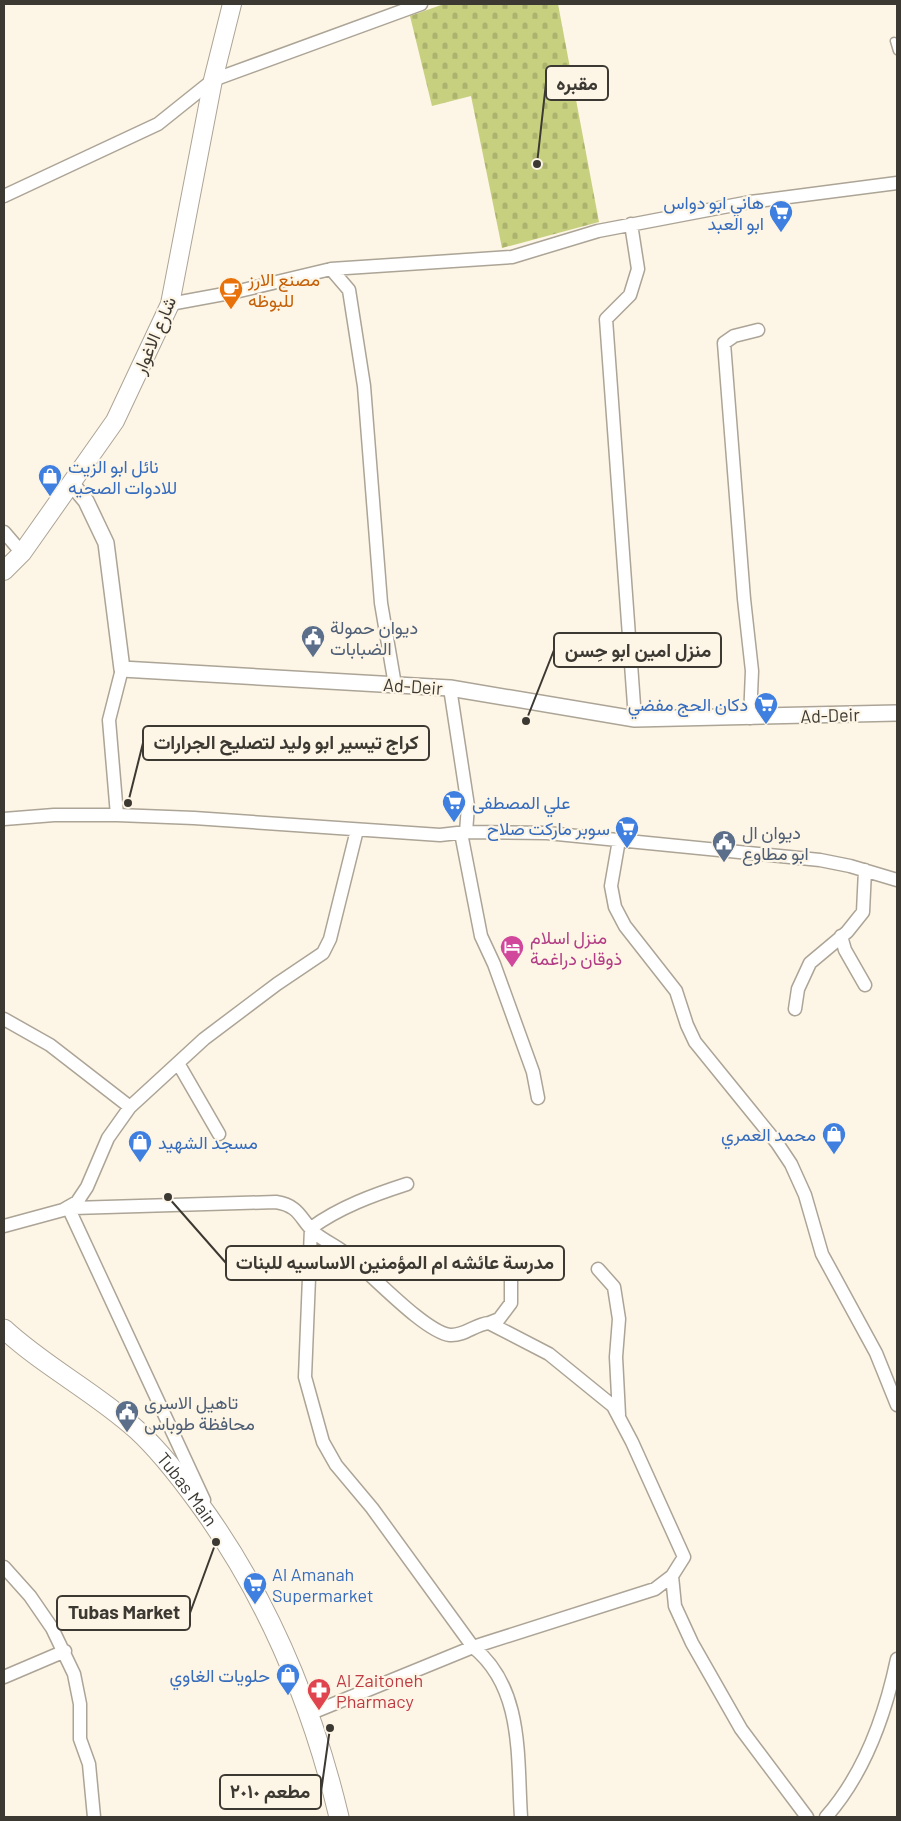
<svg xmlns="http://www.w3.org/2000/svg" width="901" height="1821" font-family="Barlow,Vazirmatn,sans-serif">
	<defs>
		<pattern id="cemetery-stones" width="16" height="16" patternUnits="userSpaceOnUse" patternTransform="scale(1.25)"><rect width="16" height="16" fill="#c7d07f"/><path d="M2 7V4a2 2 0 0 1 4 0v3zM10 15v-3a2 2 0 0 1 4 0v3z" fill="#acb36e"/></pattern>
	</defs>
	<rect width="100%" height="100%" fill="#fdf5e5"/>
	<path fill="url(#cemetery-stones)" d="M444 4H558L599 222 502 248 471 96 432 106 410 16Z"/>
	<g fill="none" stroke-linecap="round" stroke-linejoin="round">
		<g stroke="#aca496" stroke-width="9">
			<path id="service" d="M894 41 897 51"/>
		</g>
		<g stroke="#aca496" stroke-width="15">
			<path id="minor" d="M4 196 158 124 213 80 421 4
				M631 224 638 269 630 295 606 319 635 719
				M331 269 512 257 598 231 750 202 897 183
				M170 304 235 292 331 269 349 290 364 386 381 603 395 685
				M4 532 22 553
				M450 688 468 806 466 832
				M750 718 752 671 744 599 724 343 734 336 758 330
				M117 815 109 720 122 669
				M4 819 54 815H117L194 818 440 835 466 832 547 833 820 860 850 866 897 880
				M461 833 481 936 494 964 533 1072 538 1098
				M619 840 611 886 615 907 625 926 676 991 687 1025 695 1042 777 1143 791 1164 805 1195 822 1254 876 1353 897 1405
				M841 936 845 950 865 985
				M795 1009 798 989 810 963 847 932 863 912 865 870
				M4 1019 50 1045 130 1107
				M178 1063 219 1134
				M407 1184C373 1195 340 1207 311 1228L305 1377 323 1442 336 1465 372 1508 473 1647C524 1688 517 1758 521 1817
				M70 1206 73 1208 276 1202C301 1206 300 1220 316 1234 325 1241 336 1246 345 1253 369 1271 424 1332 450 1335 465 1336 475 1324 489 1323L549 1354 613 1406 632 1442 684 1557 672 1576 655 1589 473 1647 309 1714
				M68 1207 204 1500
				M4 1226 63 1210 77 1202 87 1187 108 1138 130 1107 204 1039 277 984 323 953 330 939 357 830
				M598 1269 614 1287 619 1319 616 1357 619 1415
				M489 1323 499 1319 511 1303V1281
				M4 1567 30 1596 52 1628 74 1674 80 1704V1739L89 1764 94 1817
				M672 1576 675 1606 692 1643 741 1729 807 1817
				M4 1677 65 1651
				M826 1817C865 1773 885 1716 897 1659"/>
		</g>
		<g stroke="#aca496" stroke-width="18">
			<path id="tertiary" d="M71 483 86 501 106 543 122 669 450 688 635 719 897 713"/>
		</g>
		<g stroke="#aca496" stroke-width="20">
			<path id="secondary" d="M4 571 22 553 115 421 170 304 213 80 232 4"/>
		</g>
		<g stroke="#aca496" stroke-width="21">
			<g id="primary">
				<path id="s1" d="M4 1329C45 1367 95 1392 137 1430 160 1451 179 1476 198 1502 267 1596 312 1704 339 1817"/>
			</g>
		</g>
		<use href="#service" stroke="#fff" stroke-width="6"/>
		<use href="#minor" stroke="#fff" stroke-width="12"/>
		<use href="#tertiary" stroke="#fff" stroke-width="15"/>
		<use href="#secondary" stroke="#fff" stroke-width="18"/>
		<use href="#primary" stroke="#fff" stroke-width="19"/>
	</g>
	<defs>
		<g id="supermarket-pin" transform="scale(1.25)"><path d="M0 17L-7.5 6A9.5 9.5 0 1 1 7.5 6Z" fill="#3f7fe0" stroke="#fdf5e5"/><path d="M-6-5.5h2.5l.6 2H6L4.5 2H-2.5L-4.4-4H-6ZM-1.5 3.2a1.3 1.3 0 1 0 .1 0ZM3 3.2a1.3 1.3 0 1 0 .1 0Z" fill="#fff"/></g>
		<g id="cafe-pin" transform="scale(1.25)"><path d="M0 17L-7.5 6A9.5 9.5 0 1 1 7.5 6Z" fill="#e8710a" stroke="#fdf5e5"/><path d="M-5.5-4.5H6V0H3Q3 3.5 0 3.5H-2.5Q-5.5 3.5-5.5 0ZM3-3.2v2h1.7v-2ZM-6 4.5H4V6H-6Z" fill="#fff"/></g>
		<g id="shop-pin" transform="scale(1.25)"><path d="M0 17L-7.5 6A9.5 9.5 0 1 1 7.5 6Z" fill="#3f7fe0" stroke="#fdf5e5"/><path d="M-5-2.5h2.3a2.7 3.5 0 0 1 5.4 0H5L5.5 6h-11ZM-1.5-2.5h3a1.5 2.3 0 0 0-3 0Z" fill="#fff"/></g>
		<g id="civic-pin" transform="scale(1.25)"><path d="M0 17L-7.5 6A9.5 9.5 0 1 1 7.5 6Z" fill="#5c6f8a" stroke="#fdf5e5"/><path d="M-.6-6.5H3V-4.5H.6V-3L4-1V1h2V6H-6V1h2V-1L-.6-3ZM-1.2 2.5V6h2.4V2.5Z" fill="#fff"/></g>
		<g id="hotel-pin" transform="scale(1.25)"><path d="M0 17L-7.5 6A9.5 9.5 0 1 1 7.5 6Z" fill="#d1479c" stroke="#fdf5e5"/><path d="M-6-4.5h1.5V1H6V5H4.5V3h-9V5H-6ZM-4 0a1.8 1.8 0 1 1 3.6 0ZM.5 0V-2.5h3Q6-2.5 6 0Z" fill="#fff"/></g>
		<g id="pharmacy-pin" transform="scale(1.25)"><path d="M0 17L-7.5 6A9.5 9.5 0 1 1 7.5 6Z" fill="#e0444e" stroke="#fdf5e5"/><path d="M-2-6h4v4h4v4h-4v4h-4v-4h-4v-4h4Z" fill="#fff"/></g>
	</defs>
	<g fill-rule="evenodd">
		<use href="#supermarket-pin" x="781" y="212"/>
		<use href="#cafe-pin" x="231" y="289"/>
		<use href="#shop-pin" x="50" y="476"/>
		<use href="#civic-pin" x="313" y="637"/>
		<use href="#supermarket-pin" x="766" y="704"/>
		<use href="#supermarket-pin" x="454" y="802"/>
		<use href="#supermarket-pin" x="627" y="828"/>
		<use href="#civic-pin" x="724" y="842"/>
		<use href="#hotel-pin" x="512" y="947"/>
		<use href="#shop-pin" x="834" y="1134"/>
		<use href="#shop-pin" x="140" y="1142"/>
		<use href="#civic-pin" x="127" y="1412"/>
		<use href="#supermarket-pin" x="255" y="1584"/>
		<use href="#shop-pin" x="288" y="1675"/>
		<use href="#pharmacy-pin" x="319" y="1690"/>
	</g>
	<g text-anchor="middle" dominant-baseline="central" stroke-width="4.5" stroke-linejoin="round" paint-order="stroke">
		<g font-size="18" fill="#366cbe" stroke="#fdf5e5" text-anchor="end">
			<text x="764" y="202">هاني ابو دواس<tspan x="764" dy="21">ابو العبد</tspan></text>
			<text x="68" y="466" text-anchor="start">نائل ابو الزيت<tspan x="68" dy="21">للادوات الصحيه</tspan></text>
			<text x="748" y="704">دكان الحج مفضي</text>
			<text x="472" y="802" text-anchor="start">علي المصطفى</text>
			<text x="610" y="828">سوبر ماركت صلاح</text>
			<text x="816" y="1134">محمد العمري</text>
			<text x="158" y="1142" text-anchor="start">مسجد الشهيد</text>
			<text x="272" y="1574" text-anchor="start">Al Amanah<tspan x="272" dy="21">Supermarket</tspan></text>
			<text x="270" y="1675">حلويات الغاوي</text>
		</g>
		<g font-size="18" fill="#c56008" stroke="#fdf5e5" text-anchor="start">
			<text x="248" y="279">مصنع الارز<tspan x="248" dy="21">للبوظه</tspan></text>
		</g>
		<g font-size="18" fill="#3c3933" stroke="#fdf5e5">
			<text transform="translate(154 335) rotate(-67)">شارع الاغوار</text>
			<text transform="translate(413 686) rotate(4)">Ad-Deir</text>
			<text transform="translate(830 715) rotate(-2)">Ad-Deir</text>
			<text stroke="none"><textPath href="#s1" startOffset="245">Tubas Main</textPath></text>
		</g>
		<g font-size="18" fill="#4e5e75" stroke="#fdf5e5" text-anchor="start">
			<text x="330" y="627">ديوان حمولة<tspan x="330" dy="21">الضبابات</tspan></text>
			<text x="742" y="832">ديوان ال<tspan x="742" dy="21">ابو مطاوع</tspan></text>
			<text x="144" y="1402">تاهيل الاسرى<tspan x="144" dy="21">محافظة طوباس</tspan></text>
		</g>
		<g font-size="18" fill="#b23c85" stroke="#fdf5e5" text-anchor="start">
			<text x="530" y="937">منزل اسلام<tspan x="530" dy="21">ذوقان دراغمة</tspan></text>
		</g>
		<g font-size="18" fill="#be3a42" stroke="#fdf5e5" text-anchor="start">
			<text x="336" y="1680">Al Zaitoneh<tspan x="336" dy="21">Pharmacy</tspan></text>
		</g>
	</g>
	<path fill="none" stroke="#3c3933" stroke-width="2" d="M537 164L546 83M526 721L554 650M128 803L143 743M168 1197L226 1263M216 1542L190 1613M330 1728L321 1792"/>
	<g fill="#3c3933" stroke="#fdf5e5" stroke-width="2">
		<circle cx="537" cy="164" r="5"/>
		<circle cx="526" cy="721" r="5"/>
		<circle cx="128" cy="803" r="5"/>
		<circle cx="168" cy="1197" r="5"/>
		<circle cx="216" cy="1542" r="5"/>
		<circle cx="330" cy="1728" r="5"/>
	</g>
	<g fill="#fdf5e5" stroke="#3c3933" stroke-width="2">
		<rect x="546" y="66" width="62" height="34" rx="5"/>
		<rect x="554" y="633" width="167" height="34" rx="5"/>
		<rect x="143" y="726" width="286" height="34" rx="5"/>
		<rect x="226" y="1246" width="338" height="34" rx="5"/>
		<rect x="57" y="1596" width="133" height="34" rx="5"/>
		<rect x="220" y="1775" width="101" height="34" rx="5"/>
	</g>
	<g font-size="19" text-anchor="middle" font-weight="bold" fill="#3c3933">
		<text x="577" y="90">مقبره</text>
		<text x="638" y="657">منزل امين ابو حِسن</text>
		<text x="286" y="749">كراج تيسير ابو وليد لتصليح الجرارات</text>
		<text x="395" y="1269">مدرسة عائشه ام المؤمنين الاساسيه للبنات</text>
		<text x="124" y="1619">Tubas Market</text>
		<text x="270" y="1798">مطعم ٢٠١٠</text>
	</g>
	<rect width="901" height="1821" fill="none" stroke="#3c3933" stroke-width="10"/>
</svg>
